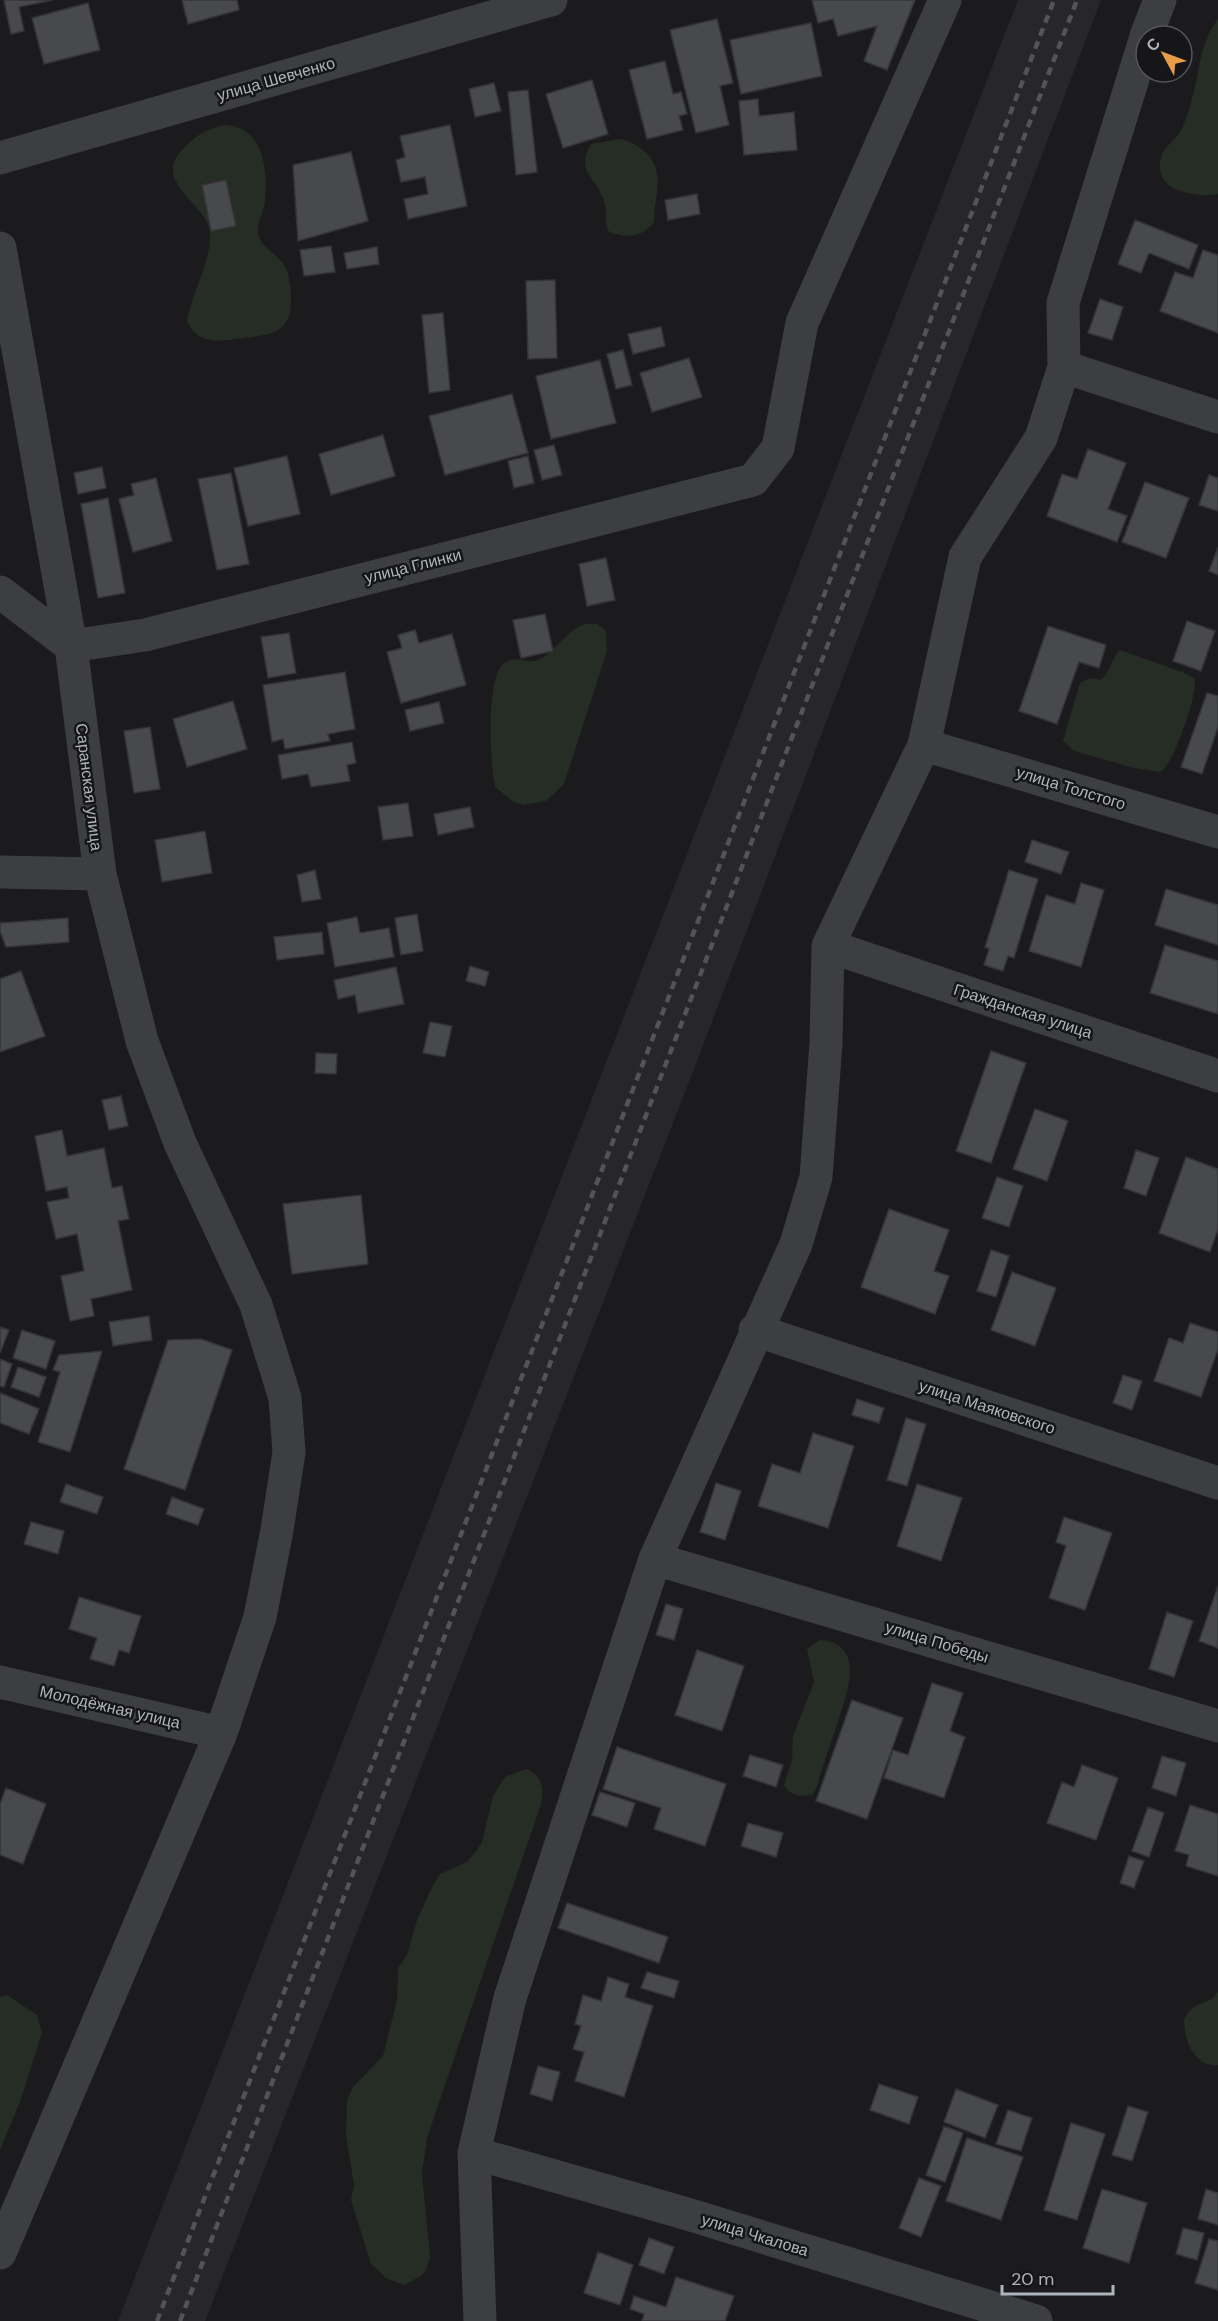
<svg xmlns="http://www.w3.org/2000/svg" width="1218" height="2321" font-family="'DM Sans',sans-serif">
	<rect width="100%" height="100%" fill="#1b1b1d"/>
	<path fill="#27272a" d="M1018 0H1101L691 1077 205 2321H118Z"/>
	<path fill="#252d25" d="M1218 19V194C1204 197 1191 194 1178 190 1160 185 1155 164 1165 149 1170 143 1177 138 1180 132 1184 124 1188 114 1190 106 1200 76 1198 45 1218 19Z
		M224 125C264 126 268 169 265 202 264 212 257 222 258 233 259 245 273 252 281 261 289 270 290 283 291 295 293 340 264 334 229 340 210 342 196 340 187 322 191 293 211 264 210 233 209 205 151 183 182 150 196 135 205 130 224 125Z
		M619 139C629 141 636 144 644 151 667 171 654 196 654 222 643 238 625 238 609 232 604 223 607 213 605 204 598 177 574 173 591 144Z
		M585 624H597L606 630 607 651 564 784 546 801 524 805 514 802 495 787C490 764 486 680 503 664 515 653 530 667 542 658 559 647 566 631 585 624Z
		M1120 650 1182 672 1195 679C1197 697 1174 762 1161 772L1134 768 1074 751 1063 741 1080 683 1090 678 1101 680C1111 671 1110 660 1120 650Z
		M820 1640C870 1644 844 1701 836 1727 829 1748 822 1769 816 1789L812 1795C800 1797 790 1796 784 1785L792 1760 793 1736 814 1682 807 1649Z
		M526 1769C542 1775 544 1788 541 1804L427 2138 422 2173 430 2257 426 2270 421 2276 404 2285 386 2278 371 2264 351 2200 354 2185 346 2135 347 2100 353 2087 383 2056 397 2000 398 1968 407 1955 417 1920 432 1887 440 1874 467 1862 477 1850 482 1842 493 1796 505 1777Z
		M1218 1992V2065C1193 2067 1184 2039 1184 2019 1196 1998 1206 2008 1218 1992Z
		M7 1995 37 2015 42 2033 20 2102 0 2150V1997Z"/>
	<path fill="#48494d" stroke="#353539" stroke-width="1.5" d="M4 0H53L19 7 24 31 11 34Z
		M182 0H237L239 10 188 24Z
		M812 0H915L887 70 864 61 877 26 838 36 833 19 818 23Z
		M88 3 100 50 44 64 32 18Z
		M717 19 733 83 720 86 729 125 696 133 670 30Z
		M811 23 822 76 741 94 730 40Z
		M665 61 673 94 681 92 687 114 679 116 683 130 647 139 629 70Z
		M592 80 608 134 563 148 546 94Z
		M494 83 501 111 475 117 469 89Z
		M528 90 537 172 516 175 508 92Z
		M758 99 759 116 794 112 797 150 744 155 739 101Z
		M450 125 467 206 408 219 404 199 428 194 425 177 401 182 396 160 405 157 400 136Z
		M351 152 368 221 298 241 293 165Z
		M226 180 236 226 211 231 202 185Z
		M697 194 700 214 668 220 665 200Z
		M1135 220 1198 245 1189 269 1149 253 1141 273 1118 264Z
		M331 246 335 272 304 276 300 250Z
		M377 247 379 264 347 269 344 253Z
		M1203 250 1218 255V333L1160 311 1175 272 1193 278Z
		M555 280 557 358 528 359 526 281Z
		M1100 299 1123 307 1112 340 1088 333Z
		M443 313 450 390 429 393 422 315Z
		M661 327 665 346 633 354 628 334Z
		M623 350 632 385 616 389 607 354Z
		M689 358 702 397 652 412 640 373Z
		M600 360 616 423 551 439 536 376Z
		M512 394 528 453 445 475 429 416Z
		M383 435 395 476 331 495 319 454Z
		M554 445 562 475 542 480 534 450Z
		M1088 449 1126 463 1108 509 1127 516 1117 542 1047 516 1062 474 1077 479Z
		M287 456 300 514 248 526 234 468Z
		M528 456 534 483 514 488 508 461Z
		M102 467 106 488 78 494 74 473Z
		M231 473 249 564 217 570 198 479Z
		M1209 475 1218 478V511L1199 505Z
		M156 478 172 541 133 552 119 499 134 495 131 484Z
		M1145 482 1189 498 1166 558 1122 542Z
		M108 498 125 593 98 598 81 504Z
		M1218 547V575L1209 571Z
		M606 558 615 600 587 606 579 564Z
		M545 614 553 651 521 658 513 620Z
		M1187 621 1215 631 1201 671 1173 661Z
		M1048 626 1106 645 1099 668 1079 662 1057 724 1019 711Z
		M415 630 419 643 452 634 466 685 401 703 387 652 402 648 398 635Z
		M289 633 296 673 268 678 261 637Z
		M345 672 355 729 328 734 330 741 285 749 283 739 272 742 263 685Z
		M1207 693 1218 696V727L1202 774 1181 767Z
		M233 701 247 749 187 767 173 719Z
		M439 702 444 723 410 731 405 710Z
		M150 727 160 789 134 793 124 731Z
		M352 742 356 763 347 765 350 781 311 787 308 774 282 779 278 755Z
		M408 803 413 836 383 840 378 807Z
		M470 807 474 827 438 835 434 814Z
		M205 831 212 873 162 882 155 840Z
		M1032 840 1069 852 1061 874 1025 862Z
		M315 870 321 899 302 902 297 875Z
		M1009 870 1038 879 1014 958 1008 956 1003 971 984 965 989 949 985 947Z
		M1081 883 1104 890 1081 967 1029 951 1046 895 1075 904Z
		M1166 889 1218 905V945L1155 925Z
		M417 914 423 951 401 955 395 918Z
		M357 917 360 933 389 928 394 957 335 967 327 923Z
		M68 918 69 942 6 947 0 931V923Z
		M322 932 324 954 277 960 274 937Z
		M1165 945 1218 961V1014L1150 993Z
		M470 966 489 972 485 986 466 981Z
		M396 967 404 1004 358 1013 355 995 338 999 334 980Z
		M21 971 45 1036 0 1052V979Z
		M430 1022 452 1026 445 1057 423 1053Z
		M991 1051 1026 1063 991 1163 956 1151Z
		M316 1053 337 1054 336 1074 315 1073Z
		M121 1096 128 1126 109 1130 102 1100Z
		M1035 1109 1068 1121 1047 1181 1013 1169Z
		M62 1130 67 1156 104 1148 112 1188 122 1186 129 1219 118 1221 132 1290 91 1299 94 1316 70 1321 61 1276 84 1271 77 1234 56 1239 47 1202 69 1198 67 1187 46 1191 35 1136Z
		M1136 1150 1159 1158 1146 1196 1124 1188Z
		M1186 1157 1218 1169V1229L1210 1252 1159 1233Z
		M997 1177 1023 1186 1009 1227 982 1218Z
		M361 1195 368 1264 292 1274 283 1204Z
		M889 1209 949 1230 934 1271 949 1276 935 1314 861 1287Z
		M991 1250 1009 1256 996 1297 977 1291Z
		M1012 1272 1056 1288 1035 1346 991 1330Z
		M149 1316 152 1340 113 1346 109 1322Z
		M1190 1323 1218 1332V1349L1201 1397 1154 1381 1169 1338 1183 1343Z
		M0 1327 9 1330 0 1353Z
		M22 1330 55 1341 46 1369 13 1358Z
		M201 1339 232 1350 185 1490 124 1469 168 1340Z
		M102 1351 70 1452 38 1442 60 1372 53 1370 59 1355Z
		M0 1359 12 1364 4 1387 0 1386Z
		M18 1367 46 1377 39 1397 11 1387Z
		M1123 1375 1142 1381 1132 1410 1113 1403Z
		M0 1393 39 1409 29 1434 0 1423Z
		M857 1399 884 1408 879 1423 852 1415Z
		M906 1418 926 1424 907 1486 887 1480Z
		M813 1433 854 1446 828 1528 758 1506 772 1464 800 1473Z
		M716 1483 741 1491 725 1540 700 1532Z
		M66 1484 103 1497 97 1514 60 1502Z
		M917 1484 962 1498 941 1561 897 1546Z
		M172 1497 204 1509 198 1525 166 1514Z
		M1064 1517 1112 1533 1085 1610 1049 1598 1066 1546 1056 1542Z
		M31 1522 64 1531 58 1554 24 1544Z
		M1218 1586V1648L1199 1641Z
		M79 1597 141 1616 129 1653 119 1650 114 1666 90 1659 97 1638 69 1629Z
		M666 1604 683 1609 674 1640 656 1635Z
		M1167 1612 1193 1621 1174 1677 1149 1669Z
		M697 1650 744 1666 722 1731 675 1715Z
		M932 1683 963 1693 950 1731 965 1737 944 1798 884 1778 893 1750 908 1755Z
		M852 1700 903 1718 867 1819 816 1801Z
		M617 1747 726 1784 705 1846 654 1829 661 1808 603 1789Z
		M750 1755 783 1765 776 1787 743 1776Z
		M1162 1756 1186 1763 1176 1796 1152 1788Z
		M1082 1765 1118 1778 1096 1840 1047 1823 1062 1782 1074 1787Z
		M6 1788 46 1804 23 1864 0 1855V1804Z
		M600 1792 635 1803 627 1827 592 1815Z
		M1190 1805 1218 1814V1876L1186 1866 1189 1855 1175 1851Z
		M1148 1807 1164 1813 1149 1857 1132 1851Z
		M748 1823 783 1833 776 1857 741 1846Z
		M1129 1856 1144 1861 1134 1888 1120 1883Z
		M567 1903 668 1937 659 1963 558 1928Z
		M647 1972 679 1981 674 1998 641 1988Z
		M608 1977 629 1984 625 1997 653 2006 624 2097 575 2081 584 2052 573 2049 581 2026 575 2024 583 1995 601 2001Z
		M538 2066 560 2072 552 2101 530 2094Z
		M879 2084 918 2097 909 2124 870 2110Z
		M956 2089 998 2105 985 2138 944 2122Z
		M1128 2106 1148 2112 1132 2161 1112 2155Z
		M1008 2110 1032 2118 1021 2151 996 2144Z
		M1071 2123 1105 2134 1077 2220 1044 2210Z
		M944 2126 963 2133 945 2182 926 2175Z
		M967 2138 1023 2157 1001 2220 946 2201Z
		M919 2178 941 2186 921 2237 899 2228Z
		M1102 2189 1147 2203 1129 2263 1083 2248Z
		M1206 2189 1218 2193V2225L1198 2219Z
		M1183 2228 1204 2233 1197 2260 1176 2254Z
		M649 2238 674 2247 664 2274 639 2265Z
		M1209 2239 1218 2241V2290L1195 2283Z
		M598 2252 633 2265 620 2305 584 2293Z
		M676 2277 734 2296 725 2321H642L644 2314 630 2309 634 2296 666 2307Z"/>
	<g fill="none" stroke-linecap="round" stroke-linejoin="round">
		<path stroke="#3c3e42" stroke-width="33" d="M1146 36 1160 0
			M0 158 551 0
			M0 248 71 646 100 874 142 1041 180 1143 256 1305 285 1398 289 1452 277 1530 260 1617 221 1733 0 2253
			M1064 367 1218 417
			M0 592 71 646 145 635 753 480 778 448 802 323 945 0
			M924 745 1218 832
			M0 872 100 874
			M828 946 1218 1076
			M755 1330 1218 1483
			M655 1559 1218 1726
			M0 1682 221 1733
			M474 2153 684 2213 1036 2321
			M480 2321 474 2153 510 1998 655 1559 796 1244 816 1177 826 1043 828 946 924 745 965 557 1041 438 1064 367 1063 303 1146 37"/>
		<path stroke="#515459" stroke-width="4.5" stroke-dasharray="8 6" stroke-linecap="butt" d="M157 2321 1054 0
			M180 2321 1077 0"/>
	</g>
	<g text-anchor="middle" dominant-baseline="central" stroke-width="5" stroke-linejoin="round" paint-order="stroke">
		<g font-size="16" fill="#aeb4bb" stroke="#161618">
			<text transform="translate(276 79) rotate(-16)">улица Шевченко</text>
			<text transform="translate(413 566) rotate(-14)">улица Глинки</text>
			<text transform="translate(89 787) rotate(83)">Саранская улица</text>
			<text transform="translate(1071 788) rotate(17)">улица Толстого</text>
			<text transform="translate(1023 1011) rotate(18)">Гражданская улица</text>
			<text transform="translate(987 1407) rotate(18)">улица Маяковского</text>
			<text transform="translate(937 1642) rotate(17)">улица Победы</text>
			<text transform="translate(110 1707) rotate(13)">Молодёжная улица</text>
			<text transform="translate(755 2235) rotate(17)">улица Чкалова</text>
		</g>
	</g>
	<g transform="translate(1164 54) rotate(311)"><circle r="28" fill="#161618" stroke="#535559" stroke-width="1.5"/>
	<path d="M0-4.5L10 22L0 15L-10 22Z" fill="#e99c47"/>
	<text y="-9" font-size="16" font-weight="bold" text-anchor="middle" fill="#aeb4bb">С</text>
	</g>
	<path d="M1002 2285v9h111v-9" fill="none" stroke="#aeb4bb" stroke-width="3"/>
	<text x="1011" y="2285" font-size="18" fill="#aeb4bb" stroke="#161618" stroke-width="4.5" paint-order="stroke">20 m</text>
</svg>
